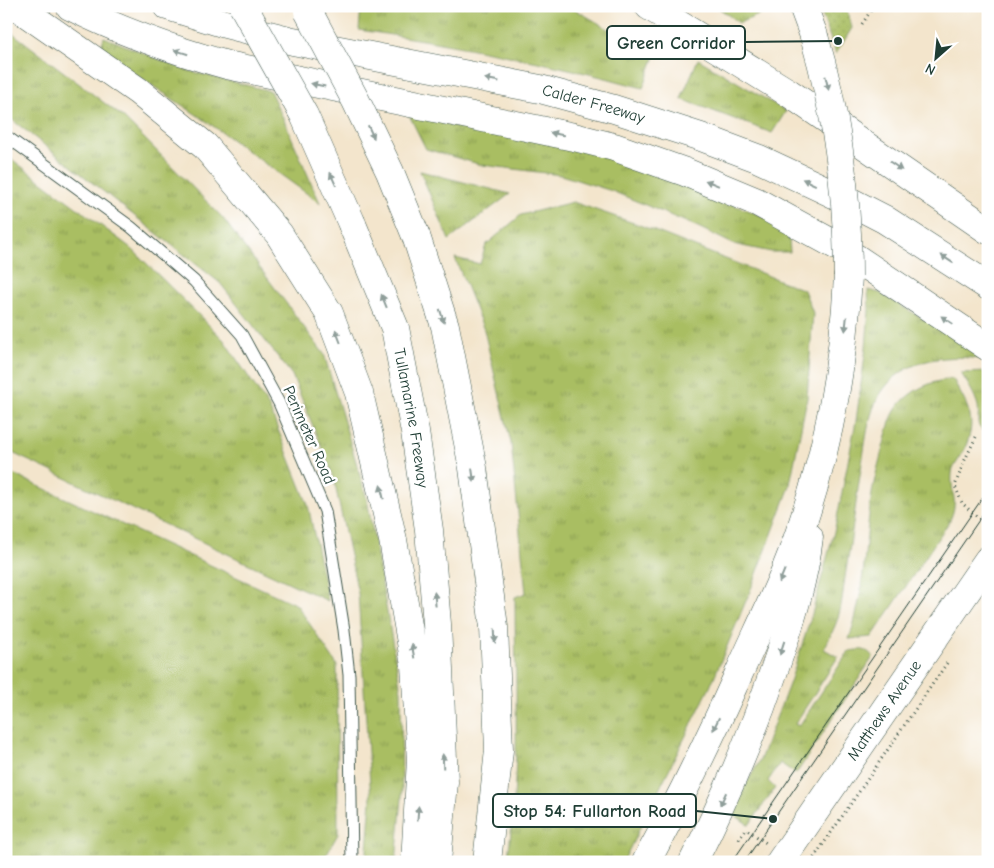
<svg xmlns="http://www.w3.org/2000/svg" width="994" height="868" font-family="'Comic Neue',sans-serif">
	<defs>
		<pattern id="grass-tufts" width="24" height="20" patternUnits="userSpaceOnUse" patternTransform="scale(1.25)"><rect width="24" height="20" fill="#a9be62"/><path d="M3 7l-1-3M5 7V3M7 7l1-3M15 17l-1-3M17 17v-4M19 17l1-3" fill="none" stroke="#899c52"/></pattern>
		<pattern id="park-dots" width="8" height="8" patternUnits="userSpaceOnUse" patternTransform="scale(1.25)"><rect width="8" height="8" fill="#a9be62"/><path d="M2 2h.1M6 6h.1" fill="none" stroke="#899c52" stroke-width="1.8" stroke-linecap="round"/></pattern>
	</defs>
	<rect width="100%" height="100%" fill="#fff"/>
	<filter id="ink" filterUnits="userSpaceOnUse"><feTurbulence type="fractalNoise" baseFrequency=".02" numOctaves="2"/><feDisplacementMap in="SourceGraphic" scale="10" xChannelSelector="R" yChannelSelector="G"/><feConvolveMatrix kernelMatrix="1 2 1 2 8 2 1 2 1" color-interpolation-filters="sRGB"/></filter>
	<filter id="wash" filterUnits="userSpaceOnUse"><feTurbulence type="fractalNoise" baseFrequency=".0096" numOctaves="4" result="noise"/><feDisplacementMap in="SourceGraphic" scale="20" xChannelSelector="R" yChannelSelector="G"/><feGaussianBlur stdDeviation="1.12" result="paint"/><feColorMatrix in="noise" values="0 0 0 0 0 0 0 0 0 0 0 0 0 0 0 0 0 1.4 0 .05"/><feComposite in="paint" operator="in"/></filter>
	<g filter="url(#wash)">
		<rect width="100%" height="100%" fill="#f3e5cc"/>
		<path fill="url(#grass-tufts)" stroke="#647e4b" d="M361 6H569L655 56 643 88C550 62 454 44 359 30Z
			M716 6H763L766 12 739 23Z
			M6 28 124 118 222 217 324 354 367 499 401 691 402 798 396 862H366L371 800 358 593 333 475 292 375 220 283 6 115Z
			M104 37 185 70 270 91 283 118 320 203 206 121 100 51Z
			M698 59 786 111 772 133 681 99Z
			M408 113 476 132 481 122 575 143 788 226 790 252H771L733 244 698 227 612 191 561 175 482 165 426 149Z
			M6 155 131 248 223 339 269 407 308 505 328 601 6 450Z
			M420 171 510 194 449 240Z
			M573 202 642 226 804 290 813 313 807 398 789 489 753 584 710 687 623 862H507C521 775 515 685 515 597L526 593 511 443 484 330 455 258 480 264 486 245 521 215Z
			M868 290 880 293 913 313 949 331 988 360C945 353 897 358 876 402 868 419 866 439 863 457 856 497 852 537 845 577 843 591 842 605 838 618 834 629 829 639 824 649L838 657 795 724 799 726 849 651C859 650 866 647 873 657L796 774 780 763 768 781 775 788 749 825 730 812 760 760 790 682 812 614 835 528 856 421 866 347 869 310Z
			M988 372V435C973 425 980 421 978 406 975 394 967 383 961 373Z
			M953 379C968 408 979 420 963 452 960 459 953 466 952 473 950 494 960 500 949 522L872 637 849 639C865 594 864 547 871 500 873 483 878 467 882 451 886 438 888 423 895 411 906 392 931 380 953 379Z
			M6 471 297 605 337 665 338 834 322 862H6Z"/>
		<path fill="url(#park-dots)" stroke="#647e4b" d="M819 6H846L852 28 836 54Z"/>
	</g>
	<g filter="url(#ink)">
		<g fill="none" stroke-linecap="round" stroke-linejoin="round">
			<g stroke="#3f564b" stroke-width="13">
				<path id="service" d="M6 136 131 227 194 281 242 335 279 403 325 511 344 630 349 675 352 862"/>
			</g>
			<g stroke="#3f564b" stroke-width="29">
				<g id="secondary">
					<path id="s1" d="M780 862 988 560"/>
				</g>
			</g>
			<g stroke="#3f564b" stroke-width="29">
				<g id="motorway">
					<path d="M16 6 138 91 205 146 279 234 329 313 359 393 393 540 415 665 421 760 415 862"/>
					<path d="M70 6C121 32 173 50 227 65L574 137 614 147 685 172 757 202 841 248 988 347"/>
					<path id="s2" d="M167 6 225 24 293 41 540 89 614 109 701 137 757 158 851 202 884 219 988 286"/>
					<path d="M649 6 789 93 988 230"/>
					<path d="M803 6 814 36"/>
					<path id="s3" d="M352 224 395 328 415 432 429 530 437 624 444 782 437 862"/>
					<path d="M416 236 445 326 473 468 494 627 499 750 487 862"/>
					<path d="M646 862C680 800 711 736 740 671 761 624 785 577 801 528 829 446 844 362 848 276"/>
					<path d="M693 862C726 797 754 731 777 662 791 621 804 580 809 537"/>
				</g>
			</g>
			<path stroke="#3f564b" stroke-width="3" stroke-dasharray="1 4" stroke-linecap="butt" d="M862 24 874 6
				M976 437 963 464 955 486 962 503 988 527
				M739 839 746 829 766 843
				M811 862 949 660"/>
			<use href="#service" stroke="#fff" stroke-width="11"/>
			<use href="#secondary" stroke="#fff" stroke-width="28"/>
			<use href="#motorway" stroke="#fff" stroke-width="28"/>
			<path stroke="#1f3d34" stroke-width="1" d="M732 862 988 490
				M744 862 988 507"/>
			<g stroke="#3f564b" stroke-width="29" stroke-linecap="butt">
				<path id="motorway-bridge" d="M243 6 304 115 352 224
					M308 11 356 101 390 172 416 236
					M814 36C837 115 848 194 848 276"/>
			</g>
			<use href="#motorway-bridge" stroke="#fff" stroke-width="28"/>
		</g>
		<defs><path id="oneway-solid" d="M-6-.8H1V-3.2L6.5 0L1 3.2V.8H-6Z" transform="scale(1.25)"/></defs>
		<g fill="#8f9e9a">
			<use href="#oneway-solid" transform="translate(181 52) rotate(-163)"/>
			<use href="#oneway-solid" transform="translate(492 80) rotate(-169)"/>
			<use href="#oneway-solid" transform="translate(827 83) rotate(77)"/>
			<use href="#oneway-solid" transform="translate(318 85) rotate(-168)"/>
			<use href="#oneway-solid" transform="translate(371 132) rotate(65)"/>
			<use href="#oneway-solid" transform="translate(557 134) rotate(-168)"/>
			<use href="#oneway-solid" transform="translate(896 166) rotate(35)"/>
			<use href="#oneway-solid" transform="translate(333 179) rotate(-114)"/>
			<use href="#oneway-solid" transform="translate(809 182) rotate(-155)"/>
			<use href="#oneway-solid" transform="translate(712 183) rotate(-158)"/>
			<use href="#oneway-solid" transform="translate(947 259) rotate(-146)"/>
			<use href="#oneway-solid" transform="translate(384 301) rotate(-112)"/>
			<use href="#oneway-solid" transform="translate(442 316) rotate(72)"/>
			<use href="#oneway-solid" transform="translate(947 320) rotate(-146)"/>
			<use href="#oneway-solid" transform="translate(846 324) rotate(96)"/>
			<use href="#oneway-solid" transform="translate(338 336) rotate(-111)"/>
			<use href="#oneway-solid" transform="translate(473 475) rotate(82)"/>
			<use href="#oneway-solid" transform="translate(382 492) rotate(-103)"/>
			<use href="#oneway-solid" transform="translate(782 576) rotate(112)"/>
			<use href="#oneway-solid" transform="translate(435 599) rotate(-95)"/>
			<use href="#oneway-solid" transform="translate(495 636) rotate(88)"/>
			<use href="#oneway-solid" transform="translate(782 648) rotate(108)"/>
			<use href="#oneway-solid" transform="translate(413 651) rotate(-100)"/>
			<use href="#oneway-solid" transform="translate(716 724) rotate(115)"/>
			<use href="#oneway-solid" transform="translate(443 761) rotate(-92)"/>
			<use href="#oneway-solid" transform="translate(723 799) rotate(115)"/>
			<use href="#oneway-solid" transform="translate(418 813) rotate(-86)"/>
		</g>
	</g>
	<g text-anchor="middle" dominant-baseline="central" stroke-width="5" stroke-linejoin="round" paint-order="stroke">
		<g font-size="16" fill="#1f3d34" stroke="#fff">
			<text stroke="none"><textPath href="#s2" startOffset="438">Calder Freeway</textPath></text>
			<text stroke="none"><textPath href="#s3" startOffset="204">Tullamarine Freeway</textPath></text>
			<text transform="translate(309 435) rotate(66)">Perimeter Road</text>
			<text stroke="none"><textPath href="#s1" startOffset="184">Matthews Avenue</textPath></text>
		</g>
	</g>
	<path fill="none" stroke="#1f3d34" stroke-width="2" d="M838 41L745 42M773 819L696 811"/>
	<g fill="#1f3d34" stroke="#fff" stroke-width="2">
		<circle cx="838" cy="41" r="5"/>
		<circle cx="773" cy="819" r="5"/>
	</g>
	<g fill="#fff" stroke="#1f3d34" stroke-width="2">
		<rect x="607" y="26" width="138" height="33" rx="5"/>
		<rect x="493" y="794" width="203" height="33" rx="5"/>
	</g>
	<g font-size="18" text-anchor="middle" font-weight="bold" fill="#1f3d34">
		<text x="676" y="49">Green Corridor</text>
		<text x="595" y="817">Stop 54: Fullarton Road</text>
	</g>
	<rect width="994" height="868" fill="none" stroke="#fff" stroke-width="25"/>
	<g transform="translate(936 58) rotate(207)" stroke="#ffffff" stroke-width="4" paint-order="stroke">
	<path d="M0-4L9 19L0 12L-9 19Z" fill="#1f3d34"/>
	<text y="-8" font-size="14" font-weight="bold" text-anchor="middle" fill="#1f3d34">N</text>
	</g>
</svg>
